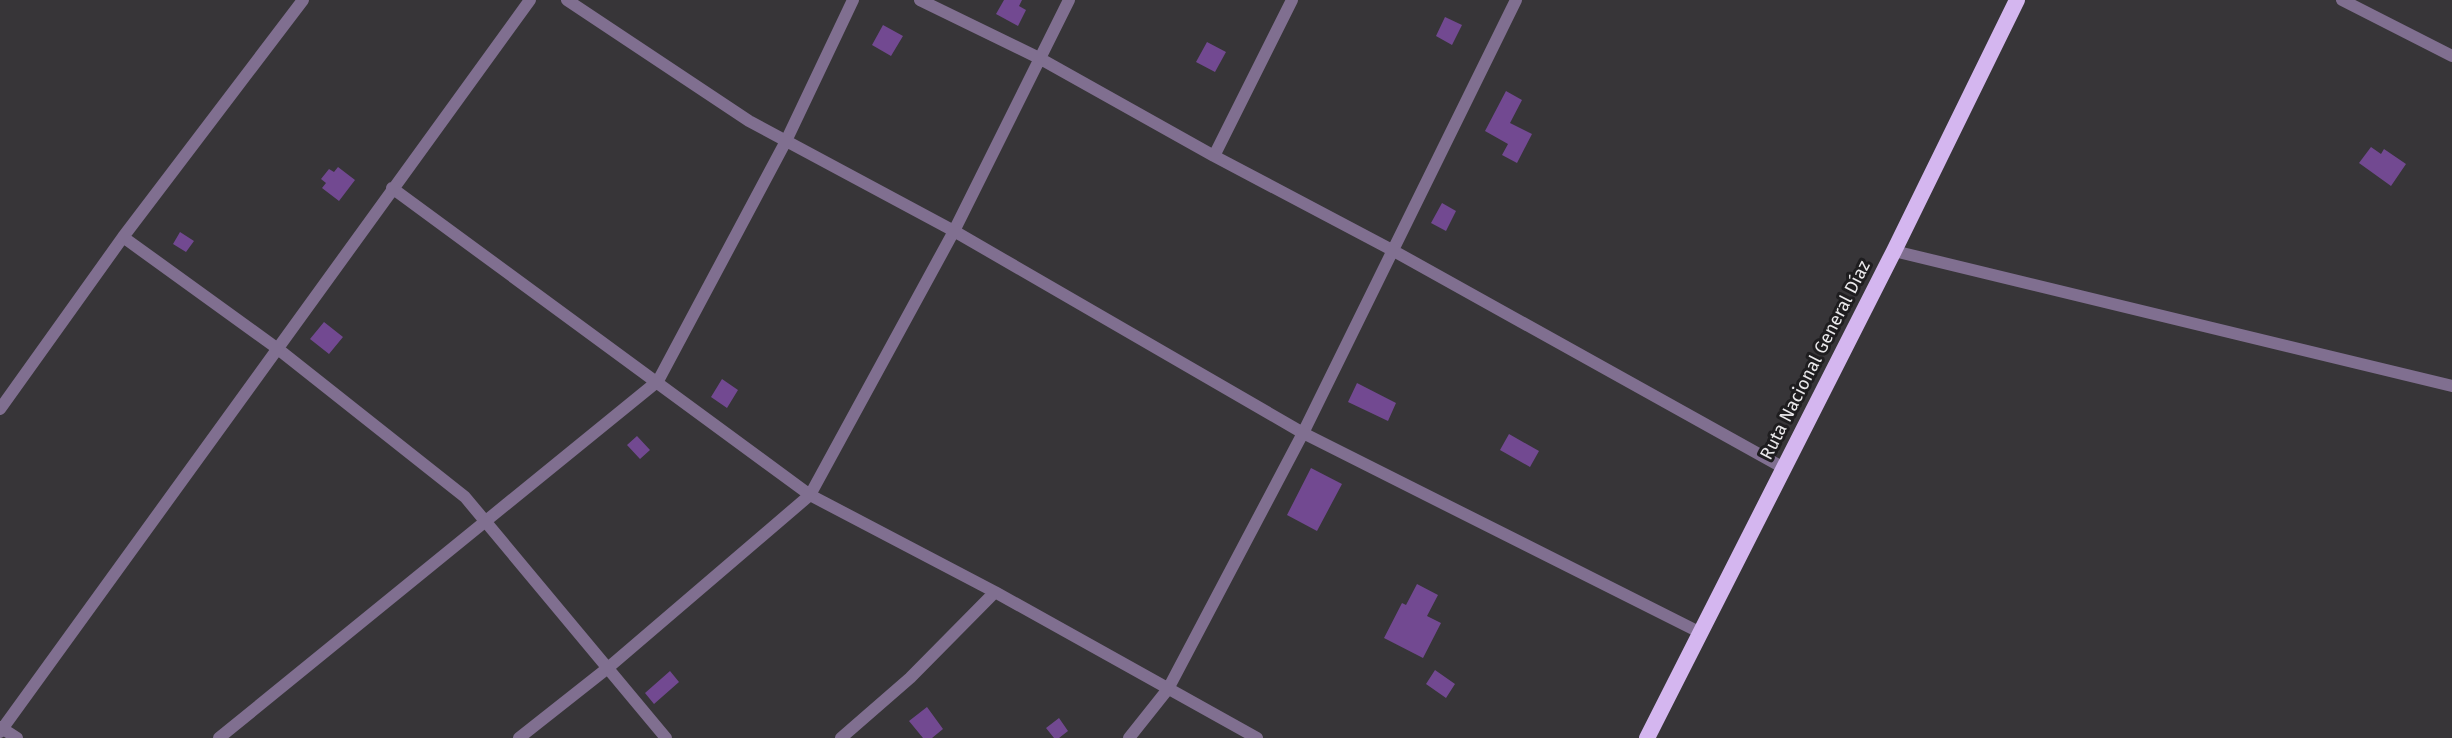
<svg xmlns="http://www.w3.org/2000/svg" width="2452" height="738" font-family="'Fira Sans',sans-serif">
	<rect width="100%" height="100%" fill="#373538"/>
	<path fill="#724991" d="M1004 0H1022L1019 6 1026 10 1018 26 996 14Z
		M1445 17 1462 25 1452 45 1436 36Z
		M883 25 903 36 891 56 872 45Z
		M1207 42 1226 52 1215 72 1196 62Z
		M1506 91 1522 100 1510 123 1532 134 1517 163 1502 155 1508 144 1485 131Z
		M2371 147 2381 154 2384 149 2406 164 2391 186 2359 163Z
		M338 167 355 180 339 201 322 188 326 183 321 179 329 169 334 172Z
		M1442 203 1456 211 1446 231 1431 223Z
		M180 232 194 241 186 252 173 244Z
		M324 322 343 337 329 354 310 339Z
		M722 379 738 390 727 408 711 397Z
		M1357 383 1396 403 1388 421 1348 402Z
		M1509 434 1539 451 1530 467 1500 450Z
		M637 436 650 450 640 459 627 445Z
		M1311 468 1342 484 1317 531 1287 515Z
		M1417 584 1438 595 1427 616 1441 623 1423 658 1384 638 1402 603 1406 605Z
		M1435 670 1455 684 1446 698 1426 684Z
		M670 671 679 682 654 704 645 693Z
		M927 707 943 729 932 738H923L909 721Z
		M1059 718 1068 731 1059 738H1054L1046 728Z"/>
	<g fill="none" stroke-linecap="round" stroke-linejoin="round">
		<path stroke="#806f90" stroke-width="12" d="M567 0 749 121 954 231 1303 433 1701 633
			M920 0 1039 58 1214 156 1392 250 1782 467
			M2342 0 2452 56
			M1214 156 1292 0
			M392 188 810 495 995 592 1257 738
			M123 237 278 349 465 497 666 738
			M1894 251 2452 386
			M0 409 123 237 303 0
			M0 727 17 738
			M0 732 530 0
			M219 738 658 381 786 141 853 0
			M519 738 609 667 810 495 954 231 1069 0
			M841 738 910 678 995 592
			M1129 738 1168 689 1303 433 1516 0"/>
		<path stroke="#d4b6ef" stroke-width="16" d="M1647 738 1894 251 2017 0"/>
	</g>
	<g text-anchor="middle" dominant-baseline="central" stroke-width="6" stroke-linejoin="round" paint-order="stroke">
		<g font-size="18" fill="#e9e8ea" stroke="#1e1d1f">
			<text transform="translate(1815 360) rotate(-63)">Ruta Nacional General Díaz</text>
		</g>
	</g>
</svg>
